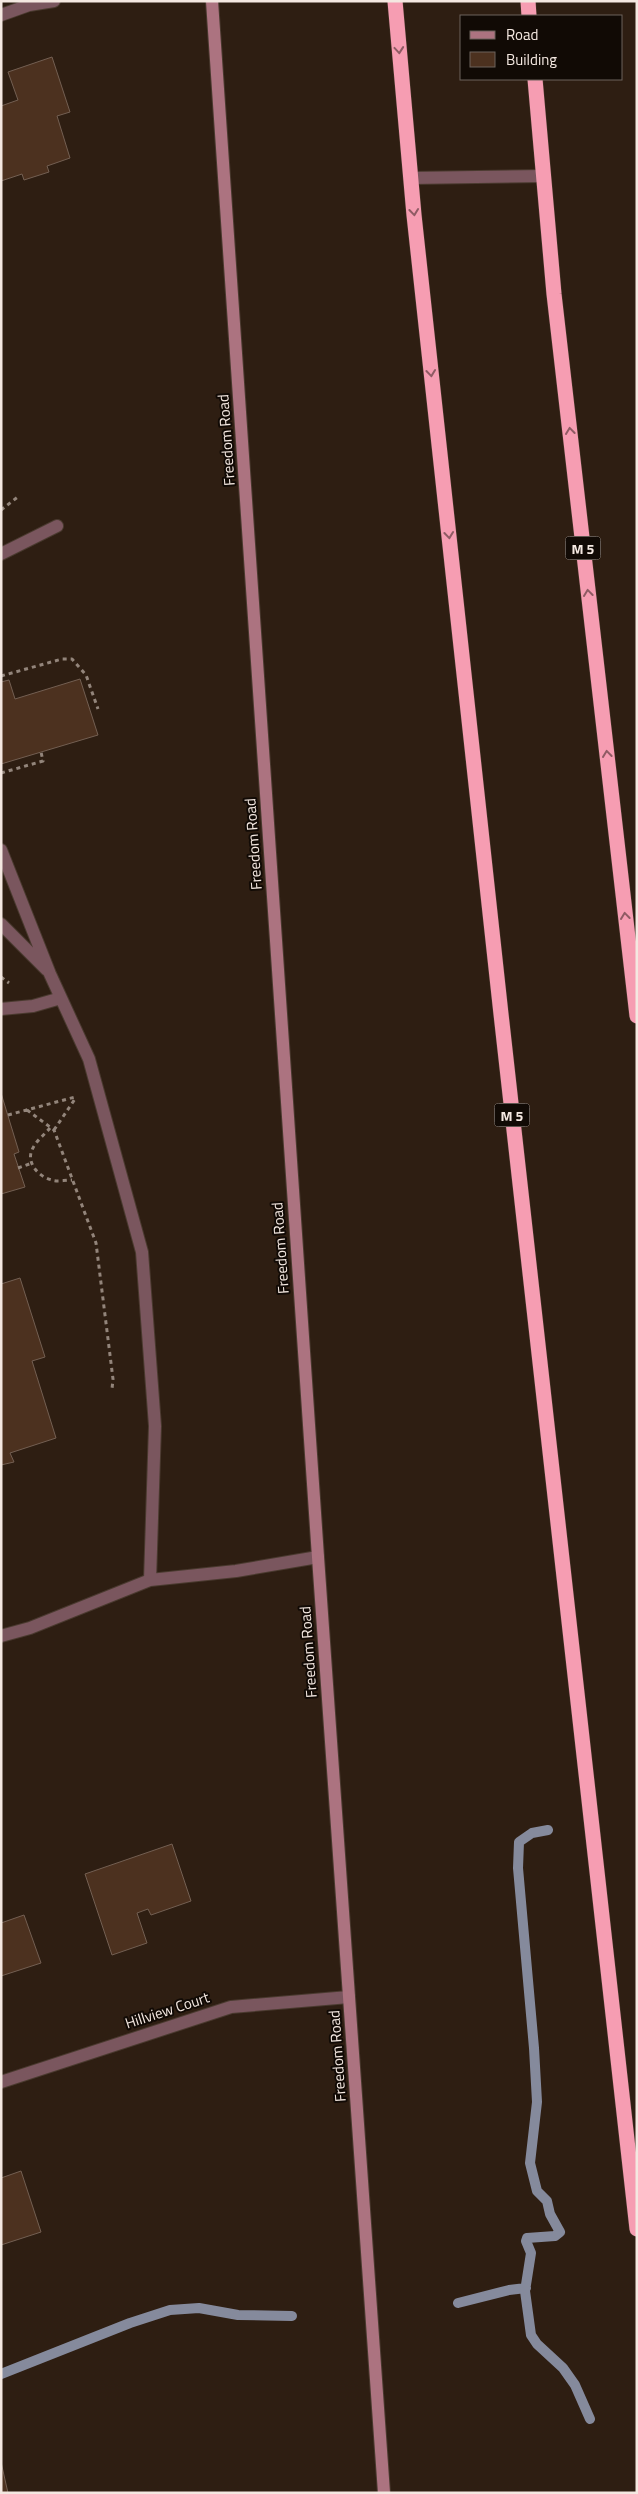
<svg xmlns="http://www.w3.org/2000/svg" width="638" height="2494" font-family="'Titillium Web',sans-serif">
	<rect width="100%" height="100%" fill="#2e1e12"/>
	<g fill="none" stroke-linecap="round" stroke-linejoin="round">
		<path stroke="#858a9c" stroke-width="10" d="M548 1830 532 1833 519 1842 518 1868 534 2048 537 2102 530 2163 537 2191 547 2201 550 2214 560 2232 555 2236 527 2238 526 2241 531 2253 525 2291 531 2335 537 2344 563 2368 575 2385 590 2419
			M458 2303 509 2290 526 2288
			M1 2374 130 2323 170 2310 199 2308 238 2315 292 2316"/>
	</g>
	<path fill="#4c311f" stroke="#735f52" d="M52 57 70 112 57 116 70 158 47 166 49 172 24 180 22 174 1 181V106L18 100 8 72Z
		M80 679 98 735 1 764V682L9 680 15 699Z
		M1 1093 19 1152 14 1154 25 1187 1 1194Z
		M20 1278 45 1357 32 1361 56 1438 10 1453 14 1462 1 1465V1284Z
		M172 1844 191 1901 151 1915 148 1909 137 1913 147 1943 112 1955 85 1874Z
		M24 1915 41 1963 1 1976V1923Z
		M21 2171 41 2232 1 2245V2178Z
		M1 2462 8 2493H1Z"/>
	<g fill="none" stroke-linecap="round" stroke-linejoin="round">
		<g stroke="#4a3a2f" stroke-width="14">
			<path id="lane" d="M410 178 544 176
				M1 554 57 526
				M1 850 50 974 89 1059 142 1252 155 1426 150 1580
				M1 924 47 970
				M1 1009 33 1006 61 998
				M1 1636 30 1628 150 1580 236 1571 318 1557"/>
		</g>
		<g stroke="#4a3a2f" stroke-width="14">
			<path id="street" d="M1 15 29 5 54 1
				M1 2082 231 2007 349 1997"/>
		</g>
		<g stroke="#4a3a2f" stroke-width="14">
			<path id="secondary" d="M212 1 318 1557 384 2493"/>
		</g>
		<g stroke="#4a3a2f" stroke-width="16">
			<path id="highway" d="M395 1 414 215 501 1014 637 2229
				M528 1 529 16
				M535 79 554 294 637 1016"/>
		</g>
		<path stroke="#93857b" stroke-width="3" stroke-dasharray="4 4" stroke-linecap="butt" d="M1 510 19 496
			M1 676 62 659H72L86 675 98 709
			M1 773 43 761 41 752
			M1 977 9 983
			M27 1110 54 1130 96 1243 113 1379 112 1389
			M8 1115 75 1097
			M50 1128C44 1135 35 1142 32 1150 26 1163 39 1177 52 1180 57 1182 66 1180 72 1180
			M54 1130 75 1099
			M18 1168 32 1163"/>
		<use href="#lane" stroke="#7a565e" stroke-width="12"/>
		<use href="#street" stroke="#7a565e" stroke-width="12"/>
		<use href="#secondary" stroke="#ac7380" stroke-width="12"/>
		<use href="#highway" stroke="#f69db2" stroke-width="15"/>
	</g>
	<defs><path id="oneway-chevron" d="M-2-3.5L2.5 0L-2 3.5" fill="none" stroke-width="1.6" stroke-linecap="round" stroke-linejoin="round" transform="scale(1.25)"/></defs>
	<g stroke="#8f5b64">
		<use href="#oneway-chevron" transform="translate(399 50) rotate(85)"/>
		<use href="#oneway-chevron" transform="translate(414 212) rotate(84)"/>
		<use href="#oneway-chevron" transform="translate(431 373) rotate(84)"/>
		<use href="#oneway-chevron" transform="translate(570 431) rotate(-97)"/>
		<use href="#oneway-chevron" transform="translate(449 535) rotate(84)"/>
		<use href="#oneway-chevron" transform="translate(588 593) rotate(-97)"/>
		<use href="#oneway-chevron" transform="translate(607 754) rotate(-97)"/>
		<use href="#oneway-chevron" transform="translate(625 916) rotate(-97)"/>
	</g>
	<g text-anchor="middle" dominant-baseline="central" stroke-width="4" stroke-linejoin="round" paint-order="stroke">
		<g fill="#110a05" stroke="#b0a59f" stroke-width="1">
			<rect x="565.5" y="536.5" width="35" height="23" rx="4"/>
			<rect x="494.5" y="1103.5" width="35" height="23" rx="4"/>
		</g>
		<g font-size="14" font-weight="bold" fill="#f4e8e1">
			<text x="583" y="548">M 5</text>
			<text x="512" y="1115">M 5</text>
		</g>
		<g font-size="15" fill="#f4e8e1" stroke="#110a05">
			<text transform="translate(226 440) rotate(-94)">Freedom Road</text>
			<text transform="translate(253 844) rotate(-94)">Freedom Road</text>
			<text transform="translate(280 1248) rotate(-94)">Freedom Road</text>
			<text transform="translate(308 1652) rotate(-94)">Freedom Road</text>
			<text transform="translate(167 2010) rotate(-18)">Hillview Court</text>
			<text transform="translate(337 2056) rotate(-94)">Freedom Road</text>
		</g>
	</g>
	<rect width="638" height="2494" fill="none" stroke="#f4e8e1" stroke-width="5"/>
	<rect x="460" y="15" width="162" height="65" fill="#110a05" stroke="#6c635d"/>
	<rect x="470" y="31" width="25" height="8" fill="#ac7380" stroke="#6c635d"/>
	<text x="506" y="40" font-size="15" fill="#f4e8e1">Road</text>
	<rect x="470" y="52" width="25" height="15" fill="#4c311f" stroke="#6c635d"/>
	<text x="506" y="65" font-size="15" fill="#f4e8e1">Building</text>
</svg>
